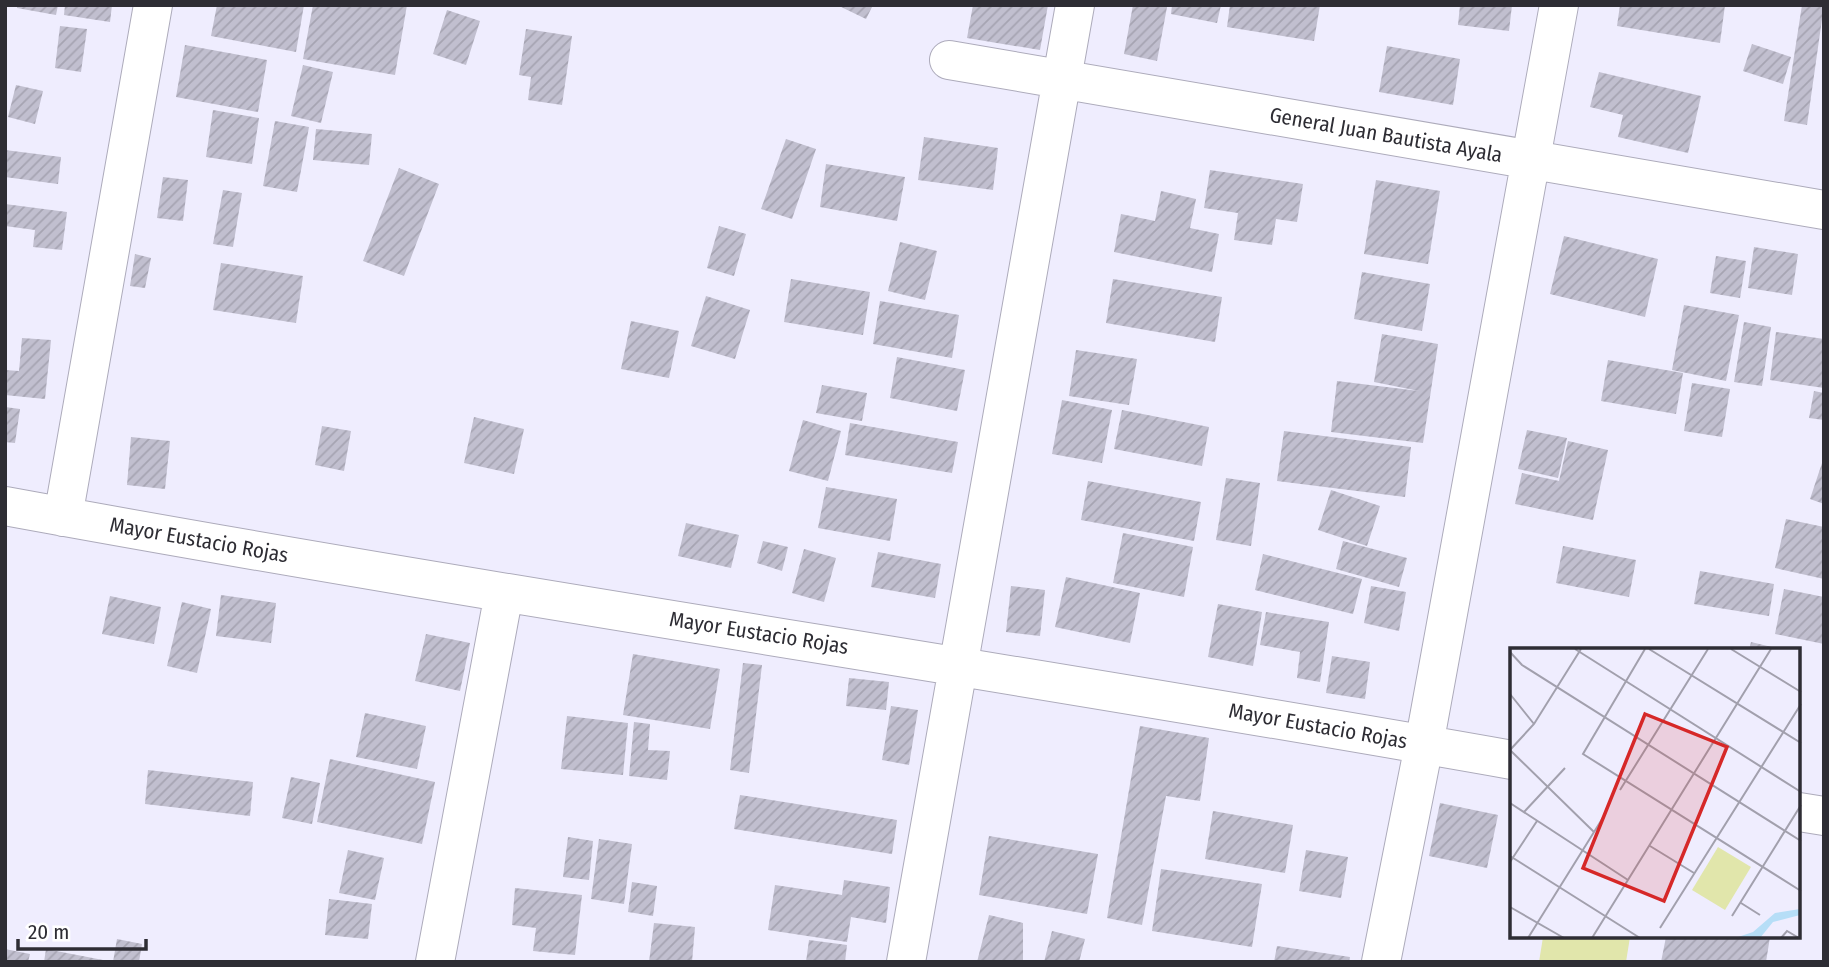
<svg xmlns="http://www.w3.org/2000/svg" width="1829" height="967" font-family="'Fira Sans Condensed',sans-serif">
	<defs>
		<pattern id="building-hatch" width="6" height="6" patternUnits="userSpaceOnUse" patternTransform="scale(1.75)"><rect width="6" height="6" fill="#c1bfcf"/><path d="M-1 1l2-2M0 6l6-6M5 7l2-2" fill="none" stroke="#a6a4b2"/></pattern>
	</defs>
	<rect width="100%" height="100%" fill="#efedfe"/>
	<path fill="#e1e6ab" d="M1543 937H1630L1626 962H1539Z"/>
	<path fill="url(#building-hatch)" d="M17 5H58L56 15 17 8Z
		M65 5H112L110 22 64 15Z
		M217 5H304L296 52 211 36Z
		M313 5H407L395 75 303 59Z
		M837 5H873L866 19Z
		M973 5H1048L1040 50 967 38Z
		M1133 5 1167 7 1157 61 1124 54Z
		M1172 5H1221L1217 23 1171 14Z
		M1230 5H1320L1314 41 1227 27Z
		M1460 5H1512L1509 31 1458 25Z
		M1620 5H1725L1720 43 1617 26Z
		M1802 5H1824L1807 125 1784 121Z
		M447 10 480 21 466 65 433 54Z
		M60 26 87 29 81 72 55 68Z
		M526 29 572 36 562 105 528 100 531 77 519 75Z
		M1752 44 1791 57 1783 84 1743 71Z
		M185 45 267 60 258 112 176 97Z
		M1387 46 1460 59 1453 105 1379 92Z
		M303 65 333 72 321 123 291 116Z
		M1599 72 1701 96 1688 153 1618 137 1623 115 1590 107Z
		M16 85 43 91 35 124 8 117Z
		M213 110 259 118 252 164 206 157Z
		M275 121 309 127 297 192 263 186Z
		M316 129 372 134 369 165 313 160Z
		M924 137 998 148 993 190 918 180Z
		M786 139 816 149 792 219 761 209Z
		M5 150 61 157 58 184 5 177Z
		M826 164 905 177 897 221 820 207Z
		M399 168 439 184 404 276 363 261Z
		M1210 170 1303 184 1297 222 1276 219 1272 245 1234 240 1238 213 1204 208Z
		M163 177 188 180 183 221 157 218Z
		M1376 180 1440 191 1428 264 1364 254Z
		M223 190 242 193 233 247 213 244Z
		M1161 191 1196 199 1190 228 1219 234 1212 272 1114 252 1121 214 1155 221Z
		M5 204 67 212 62 250 33 247 35 230 5 226Z
		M719 226 746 234 734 276 707 268Z
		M1564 236 1658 259 1645 317 1550 294Z
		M900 242 937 251 925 300 888 291Z
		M1754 247 1798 254 1792 295 1748 288Z
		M135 254 151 258 145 288 130 286Z
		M1716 256 1746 261 1740 298 1710 293Z
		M221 263 303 276 296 323 213 310Z
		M1362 272 1430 284 1422 331 1354 319Z
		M791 279 870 292 863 335 784 322Z
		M1113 279 1222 297 1215 342 1106 323Z
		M706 296 750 310 735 359 691 346Z
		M880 301 959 315 952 358 873 344Z
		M1684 305 1739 315 1726 381 1672 370Z
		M631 321 679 331 669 378 621 369Z
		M1744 322 1771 327 1762 386 1734 382Z
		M1776 332 1824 339V388L1770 380Z
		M1382 334 1438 344 1423 443 1331 432 1337 381 1419 391 1374 382Z
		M22 338 51 340 45 399 5 395V370L19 371Z
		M1076 350 1137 359 1129 405 1069 396Z
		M897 357 965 370 957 411 890 398Z
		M1608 360 1683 373 1676 414 1601 401Z
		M1692 383 1730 389 1722 437 1684 431Z
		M822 385 867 393 862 421 816 413Z
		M1814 391 1824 393V420L1809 418Z
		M1062 400 1112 410 1102 463 1052 454Z
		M5 407 20 409 15 443 5 442Z
		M1122 410 1209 427 1202 466 1114 449Z
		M474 417 524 429 514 474 464 463Z
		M803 420 841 431 828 481 789 471Z
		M850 423 958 442 952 473 845 455Z
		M322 426 351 431 344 471 315 465Z
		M1527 430 1567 438 1558 478 1518 469Z
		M1284 431 1411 447 1405 497 1277 481Z
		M131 437 170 441 165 489 127 485Z
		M1568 441 1608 450 1593 520 1515 504 1522 473 1559 481Z
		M1824 457V504L1810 499Z
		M1226 478 1260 483 1251 546 1216 540Z
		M1088 481 1201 502 1194 541 1081 520Z
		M826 487 897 499 890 541 818 528Z
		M1331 490 1380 506 1367 546 1318 530Z
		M1786 519 1824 527V579L1775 568Z
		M686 523 739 535 731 568 678 556Z
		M1123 533 1193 547 1184 597 1113 583Z
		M763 541 788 547 782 571 757 563Z
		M1343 541 1407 558 1399 587 1336 569Z
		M1563 546 1636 560 1629 597 1556 583Z
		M804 549 836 558 824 602 792 593Z
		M878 552 941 564 935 598 871 587Z
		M1263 554 1362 579 1353 614 1255 590Z
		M1700 571 1774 584 1769 616 1694 604Z
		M1066 577 1140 593 1130 643 1055 627Z
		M1011 586 1045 590 1040 636 1006 632Z
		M1371 586 1406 592 1399 631 1364 623Z
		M1784 589 1824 597V644L1775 634Z
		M221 595 276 603 271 643 216 636Z
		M110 596 161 607 154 644 102 634Z
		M182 602 211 609 197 673 167 666Z
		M1218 604 1262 612 1253 666 1208 657Z
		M1266 612 1329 622 1320 682 1297 678 1300 652 1260 645Z
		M426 634 470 643 460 691 415 681Z
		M1751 642 1780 649V650H1749Z
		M633 654 720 669 710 729 623 715Z
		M1332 656 1370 662 1365 699 1326 693Z
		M743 663 762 665 749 773 730 770Z
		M849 678 889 682 886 710 846 706Z
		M891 706 918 710 909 765 882 760Z
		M365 713 426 726 417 769 356 757Z
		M567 716 628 723 623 775 561 769Z
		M634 722 650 724 648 750 670 751 667 780 629 776Z
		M1140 726 1209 738 1200 801 1166 796 1142 925 1107 918Z
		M330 759 435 782 422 844 317 822Z
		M148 770 253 782 250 816 145 804Z
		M291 777 320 783 312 824 282 818Z
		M740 795 897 820 892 854 734 829Z
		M1440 803 1498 815 1487 868 1429 856Z
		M1213 811 1293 825 1285 873 1205 859Z
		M989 836 1098 854 1087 914 979 895Z
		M568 837 593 841 589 880 563 877Z
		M599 839 632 844 624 904 591 899Z
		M348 850 384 858 375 900 339 893Z
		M1306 850 1348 857 1341 898 1299 891Z
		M1161 869 1262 884 1252 947 1152 931Z
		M844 880 890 887 886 923 851 917 847 942 768 930 775 885 842 895Z
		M632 882 657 886 653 916 628 912Z
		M515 888 582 895 575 955 533 951 536 928 512 925Z
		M329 899 372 904 368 939 325 935Z
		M989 915 1023 923V962H977Z
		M654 923 695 927 692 962H649Z
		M1052 931 1085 939 1079 962H1044Z
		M1666 937H1770L1766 962H1661Z
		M117 939 142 944 139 962H113Z
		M809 940 847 945 845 962H806Z
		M1277 946 1350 957 1349 962H1274Z
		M5 949 30 954 28 962H5Z
		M46 949 103 960V962H44Z"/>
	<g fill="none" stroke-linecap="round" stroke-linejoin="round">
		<g stroke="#adabbb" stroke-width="40">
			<path id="minor" d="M949 60 1824 210
				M5 506C506 598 1011 671 1512 760
				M63 517 153 5
				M1799 812 1824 816
				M435 962 504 593
				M906 962 1075 5
				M1381 962 1424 745 1559 5"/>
		</g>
		<use href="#minor" stroke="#fff" stroke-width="38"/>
	</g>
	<g text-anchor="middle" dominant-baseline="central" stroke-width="7" stroke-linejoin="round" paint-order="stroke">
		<g font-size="21" fill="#2e2d34" stroke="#fff">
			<text transform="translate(1386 135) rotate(10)">General Juan Bautista Ayala</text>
			<text transform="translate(199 540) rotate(10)">Mayor Eustacio Rojas</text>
			<text transform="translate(759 633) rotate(9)">Mayor Eustacio Rojas</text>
			<text transform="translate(1318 726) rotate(10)">Mayor Eustacio Rojas</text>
		</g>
	</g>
	<g transform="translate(1510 648)">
		<rect width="290" height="290" fill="#efedfe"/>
		<path d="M208 199 241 219 215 262 182 242Z" fill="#e1e6ab"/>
		<path d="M290 261V267L263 274 250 290H225L243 284 265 265Z" fill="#b6def7"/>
		<path fill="none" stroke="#a2a0ad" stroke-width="2" d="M65 1 291 144M135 1 73 106 291 243M139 1 291 95M221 1 291 44M0 4 12 17 291 193M0 46 24 76M0 102 24 76 71 1M0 102 84 184M110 142 198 1M0 155 118 232M14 164 55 120M140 198 184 225M0 208 130 290M0 214 27 173M231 255 250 267M0 259 54 290M222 268 291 157M150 280 291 56M18 290 94 168M82 290 261 1M271 290 277 283 289 290"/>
		<path fill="#d62828" fill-opacity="0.15" stroke="#d62828" stroke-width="3.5" d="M135 66 217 99 154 253 73 220Z"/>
		<rect width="290" height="290" fill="none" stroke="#2e2d34" stroke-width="3.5"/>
	</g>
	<rect width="1829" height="967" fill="none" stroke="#2e2d34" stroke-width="14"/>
	<path d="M18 939v10h128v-10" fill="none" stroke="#2e2d34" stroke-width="3.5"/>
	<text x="28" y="939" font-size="21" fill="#2e2d34" stroke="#ffffff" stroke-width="5" paint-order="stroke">20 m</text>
</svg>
